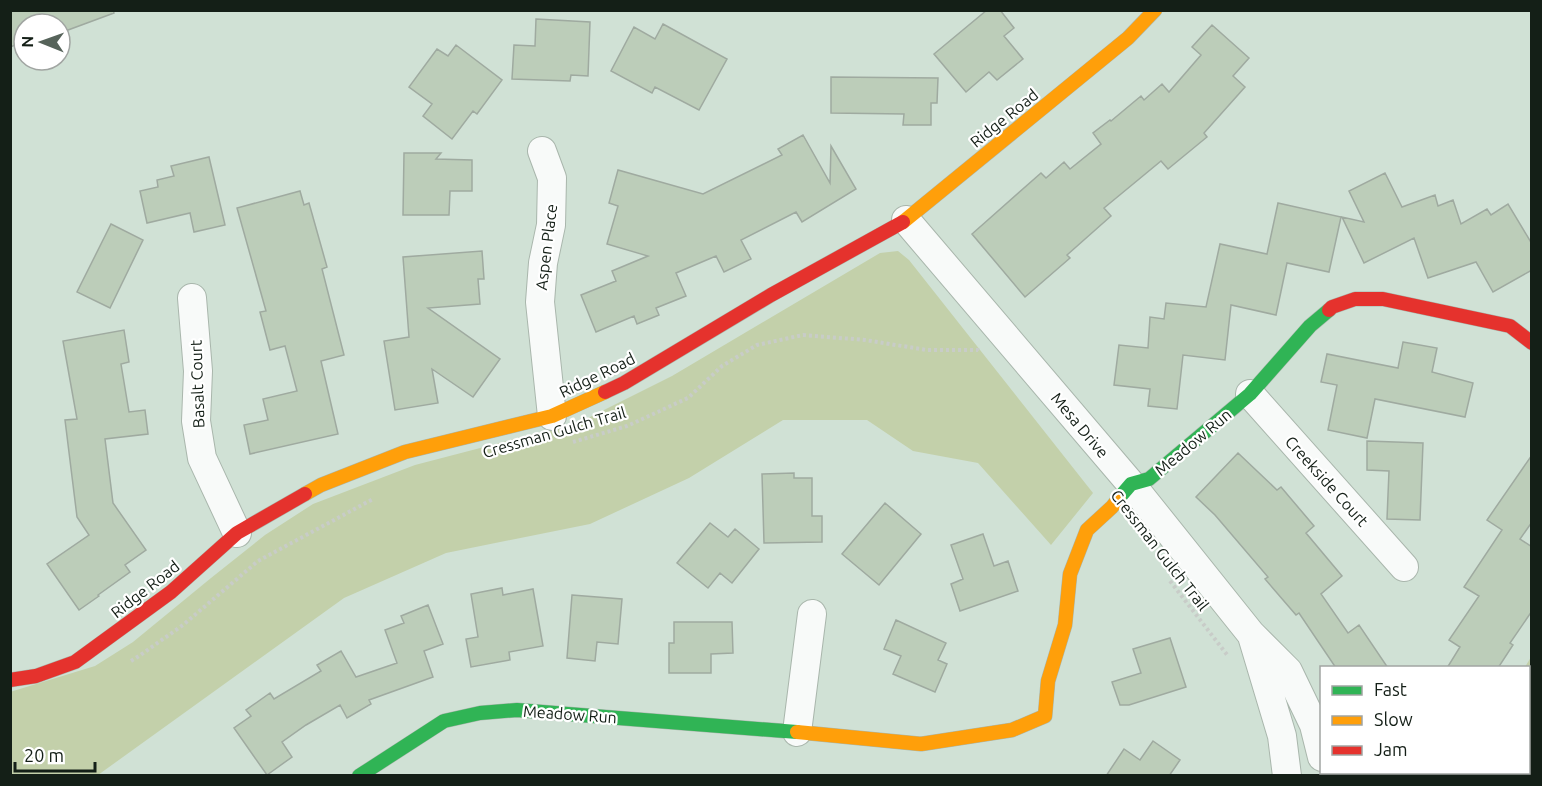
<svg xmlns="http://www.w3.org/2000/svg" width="1542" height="786" font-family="Ubuntu,sans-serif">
	<rect width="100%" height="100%" fill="#d0e1d5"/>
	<path fill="#c3d0aa" d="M898 251 909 260 1093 493 1051 545 978 463 913 451 867 420H783L689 478 590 524 446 553 344 598 98 775H11L10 692 95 666 133 642 211 578 265 535 313 504 415 465 580 422 672 376 880 253Z
		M1531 657V775H1459L1461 772H1528V668L1525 667Z"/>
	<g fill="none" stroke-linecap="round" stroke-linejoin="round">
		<path stroke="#80d9d2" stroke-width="8" d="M1528 726 1532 721
			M1497 776 1498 772"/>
	</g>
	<path fill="#bccdb9" stroke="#9faaa0" stroke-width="1.5" d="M10 10H113L114 13 60 33 63 39 60 40V24H24V42L10 47Z
		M987 10H1000L1014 28 1004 36 1023 59 997 80 989 72 966 92 934 54Z
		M536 19 590 22 588 76 571 75 570 81 512 79 514 45 535 46Z
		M663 24 727 59 699 110 655 87 652 93 611 71 634 27 655 39Z
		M1212 25 1249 58 1233 76 1245 87 1204 133 1207 137 1168 169 1161 161 1104 208 1111 216 1067 255 1070 258 1025 297 972 234 1041 173 1046 178 1064 162 1070 169 1101 144 1093 133 1110 120 1111 121 1141 96 1144 100 1162 84 1169 92 1201 55 1192 47Z
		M456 45 502 80 477 114 473 111 452 139 423 116 432 104 409 87 437 49 448 56Z
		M831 77 938 78 937 103H931V125H903L904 114 831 113Z
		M803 135 830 183 831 146 856 189 802 222 796 212 741 240 751 259 724 272 716 256 676 273 686 296 656 308 659 315 637 324 634 316 596 332 581 295 616 281 612 271 648 256 607 244 618 206 609 203 618 170 703 194 782 155 778 149Z
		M404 153H441L436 159 472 160V191H450L449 215H403Z
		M209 157 225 225 194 232 190 213 147 223 140 191 158 187 157 180 174 176 171 166Z
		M1385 173 1402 207 1435 195 1438 206 1453 200 1461 224 1487 209 1491 215 1508 204 1532 244V270L1493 292 1476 262 1428 278 1414 238 1364 263 1342 217 1364 222 1349 191Z
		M300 191 304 205 309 203 327 267 322 269 344 355 321 361 338 434 250 454 244 425 268 420 263 399 297 391 285 346 270 350 260 312 266 311 237 208Z
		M1278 203 1341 217 1329 272 1287 263 1276 315 1231 305 1225 360 1183 355 1177 409 1148 406 1150 389 1114 385 1119 345 1148 348 1150 317 1164 319 1166 303 1206 307 1220 244 1267 254Z
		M111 224 143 240 110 308 77 292Z
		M482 251 484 279H478L480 304 428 308 500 359 473 397 432 369 438 403 395 410 384 341 409 337 403 257Z
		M124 330 129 362 121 364 129 412 145 410 148 434 105 439 113 503 146 550 125 565 130 572 98 595 99 596 79 610 47 564 89 535 77 517 65 420 77 419 63 341Z
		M1403 342 1437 348 1432 372 1473 383 1465 417 1375 399 1367 438 1328 430 1337 385 1321 382 1327 354 1398 368Z
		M1367 441 1423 443 1420 520 1387 519 1389 471 1367 470Z
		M1238 453 1277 490 1281 487 1314 526 1306 533 1342 576 1321 594 1348 633 1359 625 1388 668H1336L1299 613 1296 615 1265 579 1268 577 1215 515 1196 497Z
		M1532 455V522L1520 539 1532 547V611L1510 643 1513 645 1498 668H1447L1460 647 1449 640 1479 596 1464 587 1502 530 1487 520Z
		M794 473V478H812V516H822V542L764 543 762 474Z
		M885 503 921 534 879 585 842 554Z
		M710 523 728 537 735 529 759 549 732 583 720 573 708 588 677 563Z
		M983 534 994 566 1008 561 1018 591 960 611 951 584 963 579 951 545Z
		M502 588 503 595 533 589 543 646 509 652 510 660 471 667 466 639 478 637 471 594Z
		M572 595 622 599 618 644 597 642 595 661 567 658Z
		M428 605 443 644 424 651 433 677 369 700 371 704 347 718 340 705 306 725 282 742 292 757 267 775 234 728 251 716 246 710 270 693 274 699 321 671 317 665 341 651 356 677 397 663 385 630 404 623 401 616Z
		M896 620 946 643 938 660 947 664 935 692 893 674 901 656 884 649Z
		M674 622H732L733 653 711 654V673H669V643H674Z
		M1170 638 1186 687 1129 705H1120L1112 682 1141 673 1133 649Z
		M1153 741 1180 760 1169 776H1106L1124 749 1140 760Z"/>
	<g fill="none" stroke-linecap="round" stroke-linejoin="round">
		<g stroke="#a9b6ac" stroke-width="30">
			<path id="street" d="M542 151 552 178 551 225 543 263 540 302 552 416
				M906 220 1131 484 1251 634 1288 671 1314 725 1322 757
				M192 298 198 371 196 421 202 458 237 533
				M1250 394 1404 567
				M1252 636 1282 736 1287 776
				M797 732 812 614"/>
		</g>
		<g stroke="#a9b6ac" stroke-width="15">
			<path id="fast" d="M1119 498 1131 484 1149 479 1250 394 1310 326 1329 310
				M359 776 444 721 480 713 517 710 797 732"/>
		</g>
		<g stroke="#a9b6ac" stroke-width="15">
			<path id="slow" d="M903 222 1128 38 1155 10
				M305 494 321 485 405 452 552 416 605 392
				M797 732 921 744 1012 730 1045 716 1048 681 1065 625 1070 574 1087 530 1112 507 1119 498"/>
		</g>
		<g stroke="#a9b6ac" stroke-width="15">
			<path id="jam" d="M1329 310 1332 307 1355 299H1383L1510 326 1532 343
				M605 392 624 383 771 295 903 222
				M10 680 36 676 75 662 171 592 237 533 305 494"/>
		</g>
		<path stroke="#c8ccc8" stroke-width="4" stroke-dasharray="3 3" stroke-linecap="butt" d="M573 442 627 426 688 398 722 366 757 345 803 335 865 340 927 350H978L980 352
			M1170 581 1228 656
			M131 661 139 656 183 625 258 561 373 499
			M1530 776 1532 773"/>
		<use href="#street" stroke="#f8faf9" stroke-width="28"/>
		<use href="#fast" stroke="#30b455" stroke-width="14"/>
		<use href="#slow" stroke="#ff9f0a" stroke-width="14"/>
		<use href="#jam" stroke="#e5322d" stroke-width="14"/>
	</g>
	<g text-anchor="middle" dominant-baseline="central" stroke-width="4.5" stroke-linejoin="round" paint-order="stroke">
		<g font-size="16" fill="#141f17" stroke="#fff">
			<text transform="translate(1004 118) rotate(-39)">Ridge Road</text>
			<text transform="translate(546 247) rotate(-83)">Aspen Place</text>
			<text transform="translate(597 375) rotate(-26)">Ridge Road</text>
			<text transform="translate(197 384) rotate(-92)">Basalt Court</text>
			<text transform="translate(1080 425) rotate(50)">Mesa Drive</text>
			<text transform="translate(554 432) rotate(-16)">Cressman Gulch Trail</text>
			<text transform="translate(1193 442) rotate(-40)">Meadow Run</text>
			<text transform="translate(1327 481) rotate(48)">Creekside Court</text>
			<text transform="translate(1160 550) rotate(52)">Cressman Gulch Trail</text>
			<text transform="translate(145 589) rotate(-38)">Ridge Road</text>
			<text transform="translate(570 714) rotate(4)">Meadow Run</text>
		</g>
	</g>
	<rect width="1542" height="786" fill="none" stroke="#141f17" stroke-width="24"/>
	<rect x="1320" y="666" width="210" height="108" fill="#ffffff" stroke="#a1a5a2" stroke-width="1.5"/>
	<rect x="1332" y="686" width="30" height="9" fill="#30b455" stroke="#a1a5a2" stroke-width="1.5"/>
	<text x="1374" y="696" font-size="18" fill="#141f17">Fast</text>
	<rect x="1332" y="716" width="30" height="9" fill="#ff9f0a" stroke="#a1a5a2" stroke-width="1.5"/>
	<text x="1374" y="726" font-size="18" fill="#141f17">Slow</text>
	<rect x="1332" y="746" width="30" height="9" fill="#e5322d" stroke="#a1a5a2" stroke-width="1.5"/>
	<text x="1374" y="756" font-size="18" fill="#141f17">Jam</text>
	<g transform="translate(42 42) rotate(271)"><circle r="28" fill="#ffffff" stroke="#a1a5a2" stroke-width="1.5"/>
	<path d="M0-4.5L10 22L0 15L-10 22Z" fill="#56635a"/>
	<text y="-9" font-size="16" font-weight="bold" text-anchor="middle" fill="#141f17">N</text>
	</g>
	<path d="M15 762v9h80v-9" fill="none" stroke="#141f17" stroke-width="3"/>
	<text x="24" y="762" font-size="18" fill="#141f17" stroke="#ffffff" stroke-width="4.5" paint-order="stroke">20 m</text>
</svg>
